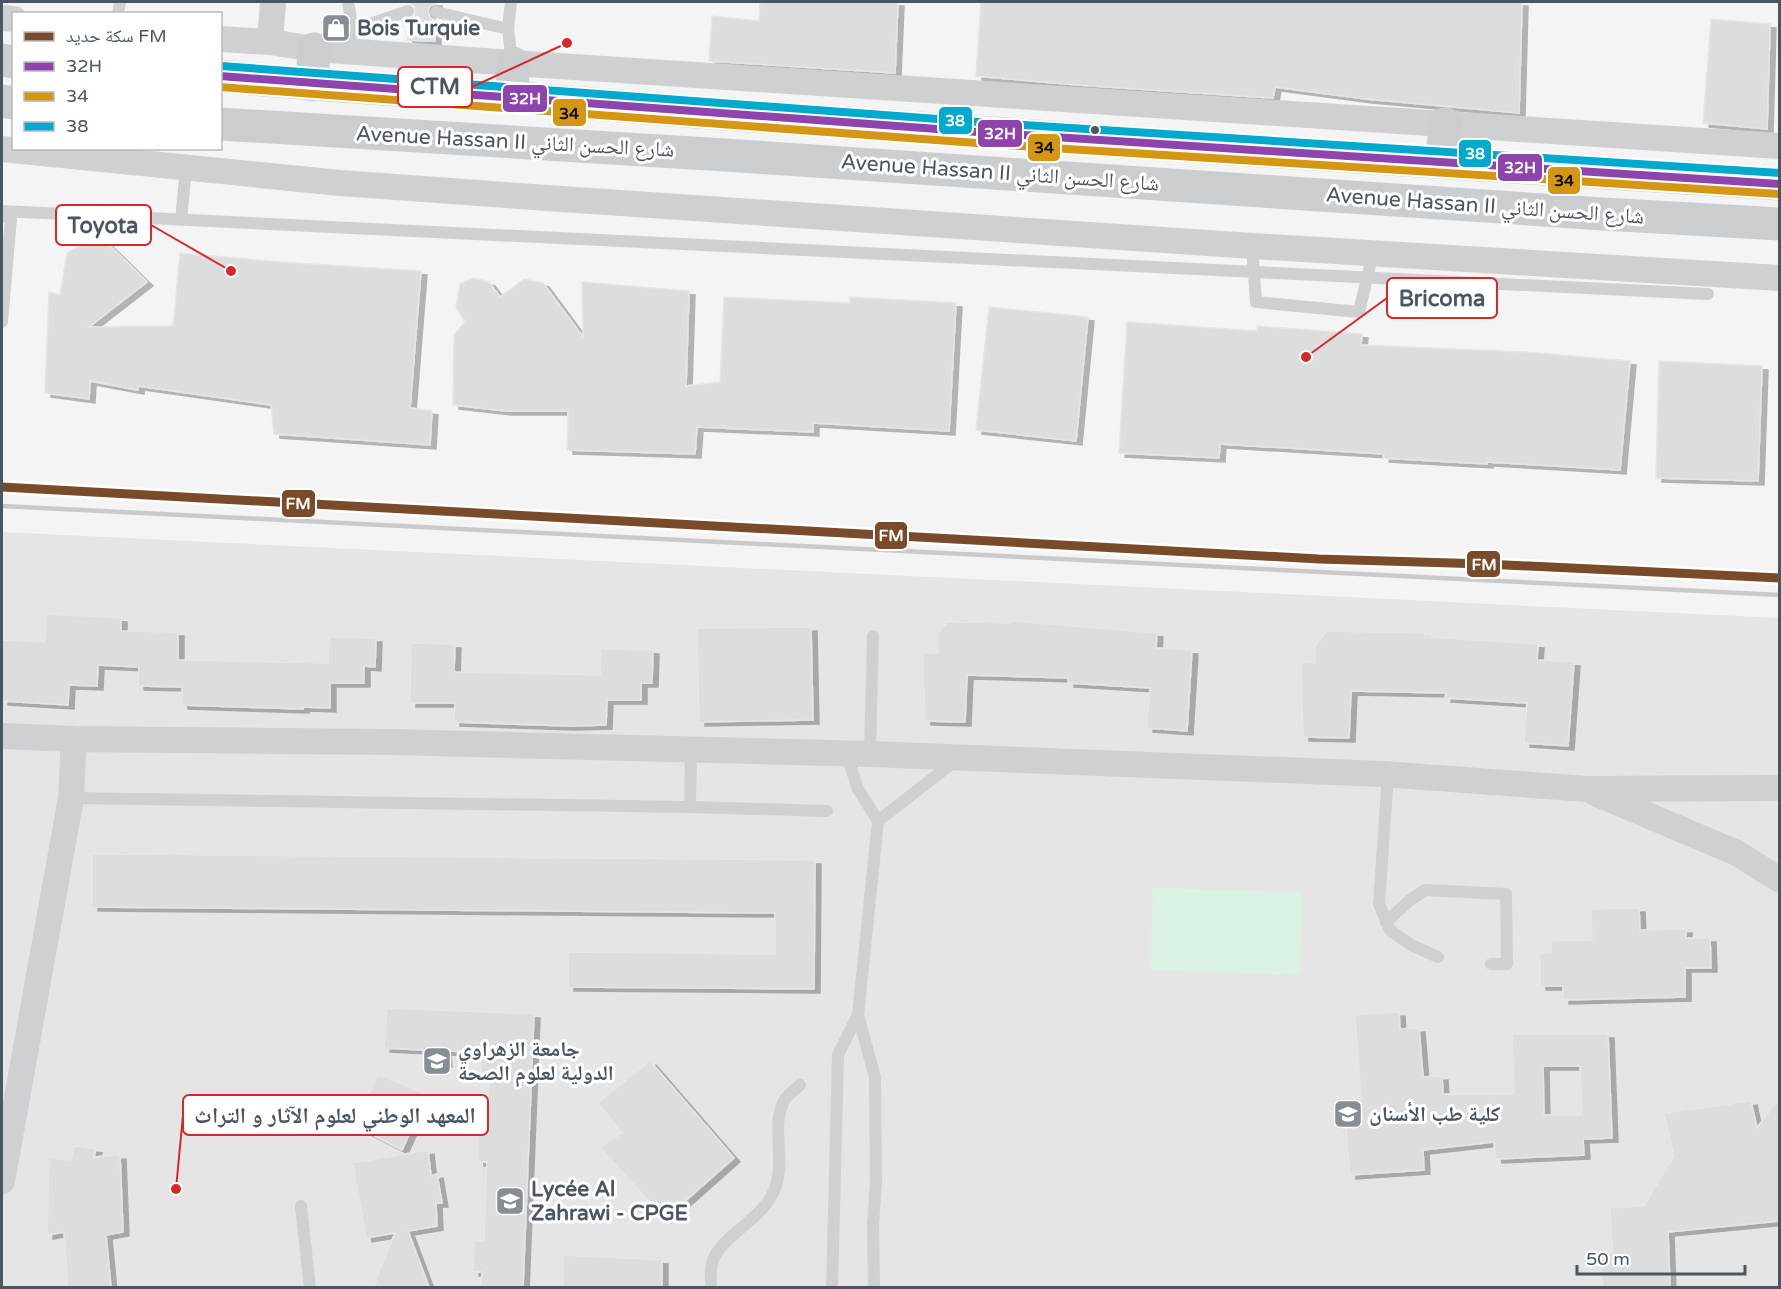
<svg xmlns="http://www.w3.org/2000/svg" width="1781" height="1289" font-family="'Varela Round','Noto Naskh Arabic',sans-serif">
	<defs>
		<filter id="shadow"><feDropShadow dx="6" dy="4" stdDeviation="0" flood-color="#0004"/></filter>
	</defs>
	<rect width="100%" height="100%" fill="#f4f4f4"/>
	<path fill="#e6e5e6" d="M2 532 1779 618V1287H2Z"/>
	<path fill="#d9f2e3" d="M1153 888 1302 892 1300 975 1150 970Z"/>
	<path fill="#ddddde" stroke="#e5e6e7" stroke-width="1.5" fill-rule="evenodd" filter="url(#shadow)" d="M409 2H436V4L430 6 428 11 430 18 435 20V41L407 40 408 20 414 17 416 12 414 5Z
		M760 2H898L895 73 709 61 712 16 759 21Z
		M981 2H1522L1519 113 1366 99 1275 87 1273 98 1078 85 976 76Z
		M1711 19 1770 24 1767 129 1703 123Z
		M99 235 147 282 89 327 173 326 180 253 280 262 421 271 410 408 432 411 430 445 274 434 271 405 138 386V390L90 381 89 399 45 393 49 292 60 295 67 253Z
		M473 278 489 282 500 297 524 279 543 283 583 337 582 282 689 291 686 386 720 382 724 297 850 303V297L956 303 949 431 813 423V432L697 427 695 454 567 450 568 411H506L453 405 454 335 465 322 456 307 460 284Z
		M989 307 1088 317 1076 441 976 430Z
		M1127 322 1257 331V326L1362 334 1361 345 1525 352 1630 361 1620 470 1487 462V464L1383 458 1384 454 1220 444 1219 458 1119 453Z
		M1659 361 1762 366 1758 481 1656 478Z
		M46 614 121 618V631L178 632V660L328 663 329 637 376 638 375 667 364 666V683H330V708L303 707V709L182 705V687L138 686 139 667 98 665 97 686 69 685 68 705 2 701V640L45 642Z
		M1013 621 1157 633 1156 648 1192 650 1187 731 1147 728 1150 688 1068 683V678L967 675 965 722 925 721 923 653H938L937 634 948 622 1012 623Z
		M811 627 813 720 699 722 697 628Z
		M1327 631 1425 633V637L1538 644 1537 660 1574 662 1568 746 1524 743 1527 703 1445 698 1446 693 1351 691 1349 738 1303 737 1301 662 1316 663 1315 646Z
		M411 643 455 644 454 672 600 675 601 649 653 650 652 683H641V700H607L606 725 569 726 454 722 455 703H410Z
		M92 854 815 860 814 989 568 987V952L775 954V913L92 907Z
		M1639 908 1640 930 1686 929V938H1710L1711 968H1685V997L1563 1000V986H1540V953H1551V941L1592 940 1591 909Z
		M387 1008 534 1014 523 1287H481L482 1272H473L474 1241H484L487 1162H478V1134H488L489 1077H481V1052L445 1051 446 1063 423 1062V1050L384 1048Z
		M1399 1012 1400 1029 1419 1028 1423 1077 1442 1076 1443 1094H1514L1512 1034H1608L1612 1138 1583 1139 1584 1155 1496 1159 1494 1142 1423 1150 1424 1170 1350 1175 1346 1126 1363 1124 1355 1015ZM1543 1066H1580L1582 1115H1544Z
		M650 1061 734 1158 665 1219 600 1147 622 1133 598 1103Z
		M377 1076H384L424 1094V1101L402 1150 355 1126Z
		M1779 1098V1221L1668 1232 1670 1287H1603L1600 1256 1613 1252 1610 1208 1644 1206 1674 1156 1664 1113 1751 1101 1757 1128Z
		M74 1146 96 1149 94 1157 120 1155 123 1232 106 1235 111 1287H68L64 1232 47 1235 49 1158 71 1160Z
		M428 1150 431 1176 437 1174 442 1203H436L437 1226 408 1231 429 1287H375L377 1276 395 1233 366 1238 353 1163Z
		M563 1255 662 1260V1287H563Z"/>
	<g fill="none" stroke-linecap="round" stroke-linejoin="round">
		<path stroke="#ced0d2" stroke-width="12" d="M348 2 353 30
			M511 2 508 29 512 62
			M436 12 508 29
			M118 14 120 2
			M347 51 353 30 408 11
			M2 211 1708 294
			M2 216 11 218 2 322
			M181 220 186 168
			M1252 246 1256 302 1359 312 1373 253
			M846 753 858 789 878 821 858 1015 875 1077 876 1182 873 1224 874 1288
			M870 754 873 636
			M1388 774 1379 904 1390 930 1411 945 1438 957
			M71 798 690 807 827 811
			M690 807 691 750
			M878 821 955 761
			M1386 922 1409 901 1425 890 1506 894 1507 964H1491
			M301 1206 310 1288
			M711 1288C711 1279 710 1267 713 1260 722 1236 762 1219 774 1191 787 1161 770 1128 784 1101 787 1095 795 1090 800 1085
			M832 1288 838 1055 858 1015"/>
		<path stroke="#ced0d2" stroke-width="26" d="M2 18 14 19
			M220 39 270 42 314 49 513 63 1780 146
			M270 42 273 2
			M2 149 340 183 547 198 1252 246 1780 278
			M2 736 74 739 392 742 870 754 1383 774 1587 789 1780 788
			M1595 793 1737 853 1780 880
			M2 1181 71 798 74 739"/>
		<path stroke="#caced1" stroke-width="33" d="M2 60 14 62
			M220 76C320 86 419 91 518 98 938 132 1359 157 1780 184
			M312 85 314 49
			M512 98 513 63
			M2 101 14 103
			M220 124 725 155 1603 214 1780 224
			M1442 162 1445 124"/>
		<path stroke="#c9cacc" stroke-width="4.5" d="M2 506 1780 595"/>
		<g stroke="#fff" stroke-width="12">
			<path id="bus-1" d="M220 76 991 133 1780 184"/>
		</g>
		<g stroke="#fff" stroke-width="12">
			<path id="bus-2" d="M220 87 990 144 1779 194"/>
		</g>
		<g stroke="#fff" stroke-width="12">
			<path id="bus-3" d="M221 66 992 123 1780 173"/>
		</g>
		<use href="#bus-1" stroke="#8e44ad" stroke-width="8"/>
		<use href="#bus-2" stroke="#d49613" stroke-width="8"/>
		<use href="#bus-3" stroke="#00a9ce" stroke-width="8"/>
		<g stroke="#fff" stroke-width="14">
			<path id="rail-1" d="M2 487 1319 559 1485 564 1780 578"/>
		</g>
		<use href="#rail-1" stroke="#7a4b2a" stroke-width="9"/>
	</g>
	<defs>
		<g id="shop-square" transform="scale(1.5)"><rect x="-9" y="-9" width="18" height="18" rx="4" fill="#868d94" stroke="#fff"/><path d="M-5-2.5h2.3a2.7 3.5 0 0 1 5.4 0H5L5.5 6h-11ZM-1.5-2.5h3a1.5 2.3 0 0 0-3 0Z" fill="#fff"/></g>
		<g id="university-square" transform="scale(1.5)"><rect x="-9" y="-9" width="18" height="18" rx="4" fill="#868d94" stroke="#fff"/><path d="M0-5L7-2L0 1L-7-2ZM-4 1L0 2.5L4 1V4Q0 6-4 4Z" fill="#fff"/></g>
		<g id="school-square" transform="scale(1.5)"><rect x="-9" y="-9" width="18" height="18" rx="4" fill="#868d94" stroke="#fff"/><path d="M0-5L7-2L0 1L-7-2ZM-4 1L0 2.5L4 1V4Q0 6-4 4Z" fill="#fff"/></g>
	</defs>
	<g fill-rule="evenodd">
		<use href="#shop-square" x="336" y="28"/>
		<use href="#university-square" x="437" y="1061"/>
		<use href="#university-square" x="1348" y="1114"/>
		<use href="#school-square" x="510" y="1201"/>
	</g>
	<circle fill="#4a5661" stroke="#fff" stroke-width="2" cx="1095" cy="130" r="5"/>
	<g text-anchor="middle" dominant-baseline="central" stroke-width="6" stroke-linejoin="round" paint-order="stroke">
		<g font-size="21" font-weight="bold" fill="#4a5661" stroke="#fff" text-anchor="start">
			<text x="357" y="28">Bois Turquie</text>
			<text x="458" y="1049">جامعة الزهراوي<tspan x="458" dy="24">الدولية لعلوم الصحة</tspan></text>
			<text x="1369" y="1114">كلية طب الأسنان</text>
			<text x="531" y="1189">Lycée Al<tspan x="531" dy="24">Zahrawi - CPGE</tspan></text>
		</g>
		<g font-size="21" fill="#4a5661" stroke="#fff">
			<text transform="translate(515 142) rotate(3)">Avenue Hassan II شارع الحسن الثاني</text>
			<text transform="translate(1000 173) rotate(4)">Avenue Hassan II شارع الحسن الثاني</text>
			<text transform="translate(1485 206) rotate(4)">Avenue Hassan II شارع الحسن الثاني</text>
		</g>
	</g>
	<path fill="none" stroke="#d62828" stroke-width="2" d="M567 43L472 87M231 271L151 225M1306 357L1387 298M176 1189L183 1115"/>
	<g fill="#d62828" stroke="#fff" stroke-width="2">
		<circle cx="567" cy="43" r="6"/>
		<circle cx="231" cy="271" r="6"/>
		<circle cx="1306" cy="357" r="6"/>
		<circle cx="176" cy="1189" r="6"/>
	</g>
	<g fill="#fff" stroke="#d62828" stroke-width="2">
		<rect x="398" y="67" width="74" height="40" rx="6"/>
		<rect x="56" y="205" width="95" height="40" rx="6"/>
		<rect x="1387" y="278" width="110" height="40" rx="6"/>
		<rect x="183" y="1095" width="305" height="40" rx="6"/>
	</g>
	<g font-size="22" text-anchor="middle" font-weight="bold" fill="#4a5661">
		<text x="435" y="94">CTM</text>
		<text x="103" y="233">Toyota</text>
		<text x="1442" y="306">Bricoma</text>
		<text x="335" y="1123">المعهد الوطني لعلوم الآثار و التراث</text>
	</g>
	<g stroke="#fff" stroke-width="2">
		<rect x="502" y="84" width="46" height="29" rx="6" fill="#8e44ad"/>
		<rect x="552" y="98" width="35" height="29" rx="6" fill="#d49613"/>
		<rect x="938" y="106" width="35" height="29" rx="6" fill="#00a9ce"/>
		<rect x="977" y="119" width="46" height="29" rx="6" fill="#8e44ad"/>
		<rect x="1027" y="133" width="34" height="29" rx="6" fill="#d49613"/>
		<rect x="1458" y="139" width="34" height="29" rx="6" fill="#00a9ce"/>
		<rect x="1497" y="153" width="46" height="29" rx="6" fill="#8e44ad"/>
		<rect x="1547" y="166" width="34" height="29" rx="6" fill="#d49613"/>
		<rect x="281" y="489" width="35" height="29" rx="6" fill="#7a4b2a"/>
		<rect x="874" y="521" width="34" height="29" rx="6" fill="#7a4b2a"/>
		<rect x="1466" y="550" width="35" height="28" rx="6" fill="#7a4b2a"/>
	</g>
	<g font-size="16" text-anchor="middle" font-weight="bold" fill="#fff">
		<text x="525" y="104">32H</text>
		<text x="955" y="126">38</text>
		<text x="1000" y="139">32H</text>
		<text x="1475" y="159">38</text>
		<text x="1520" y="173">32H</text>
		<text x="298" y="509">FM</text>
		<text x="891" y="541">FM</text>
		<text x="1484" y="570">FM</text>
	</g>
	<g font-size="16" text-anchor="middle" font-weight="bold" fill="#111">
		<text x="569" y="119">34</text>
		<text x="1044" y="153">34</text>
		<text x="1564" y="186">34</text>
	</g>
	<rect width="1781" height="1289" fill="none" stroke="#4a5661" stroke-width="6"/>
	<rect x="12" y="12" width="210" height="138" fill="#ffffff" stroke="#b7bbc0" stroke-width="1.5"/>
	<rect x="24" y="32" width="30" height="9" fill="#7a4b2a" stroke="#b7bbc0" stroke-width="1.5"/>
	<text x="66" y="42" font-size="18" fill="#4a5661">سكة حديد FM</text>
	<rect x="24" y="62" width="30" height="9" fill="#8e44ad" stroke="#b7bbc0" stroke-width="1.5"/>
	<text x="66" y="72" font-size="18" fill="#4a5661">32H</text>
	<rect x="24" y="92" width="30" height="9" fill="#d49613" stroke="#b7bbc0" stroke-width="1.5"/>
	<text x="66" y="102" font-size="18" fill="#4a5661">34</text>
	<rect x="24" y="122" width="30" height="9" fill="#00a9ce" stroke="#b7bbc0" stroke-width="1.5"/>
	<text x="66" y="132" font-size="18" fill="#4a5661">38</text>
	<path d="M1577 1265v9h168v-9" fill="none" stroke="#4a5661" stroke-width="3"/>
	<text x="1586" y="1265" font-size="18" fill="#4a5661" stroke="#ffffff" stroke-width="4.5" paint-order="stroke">50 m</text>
</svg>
